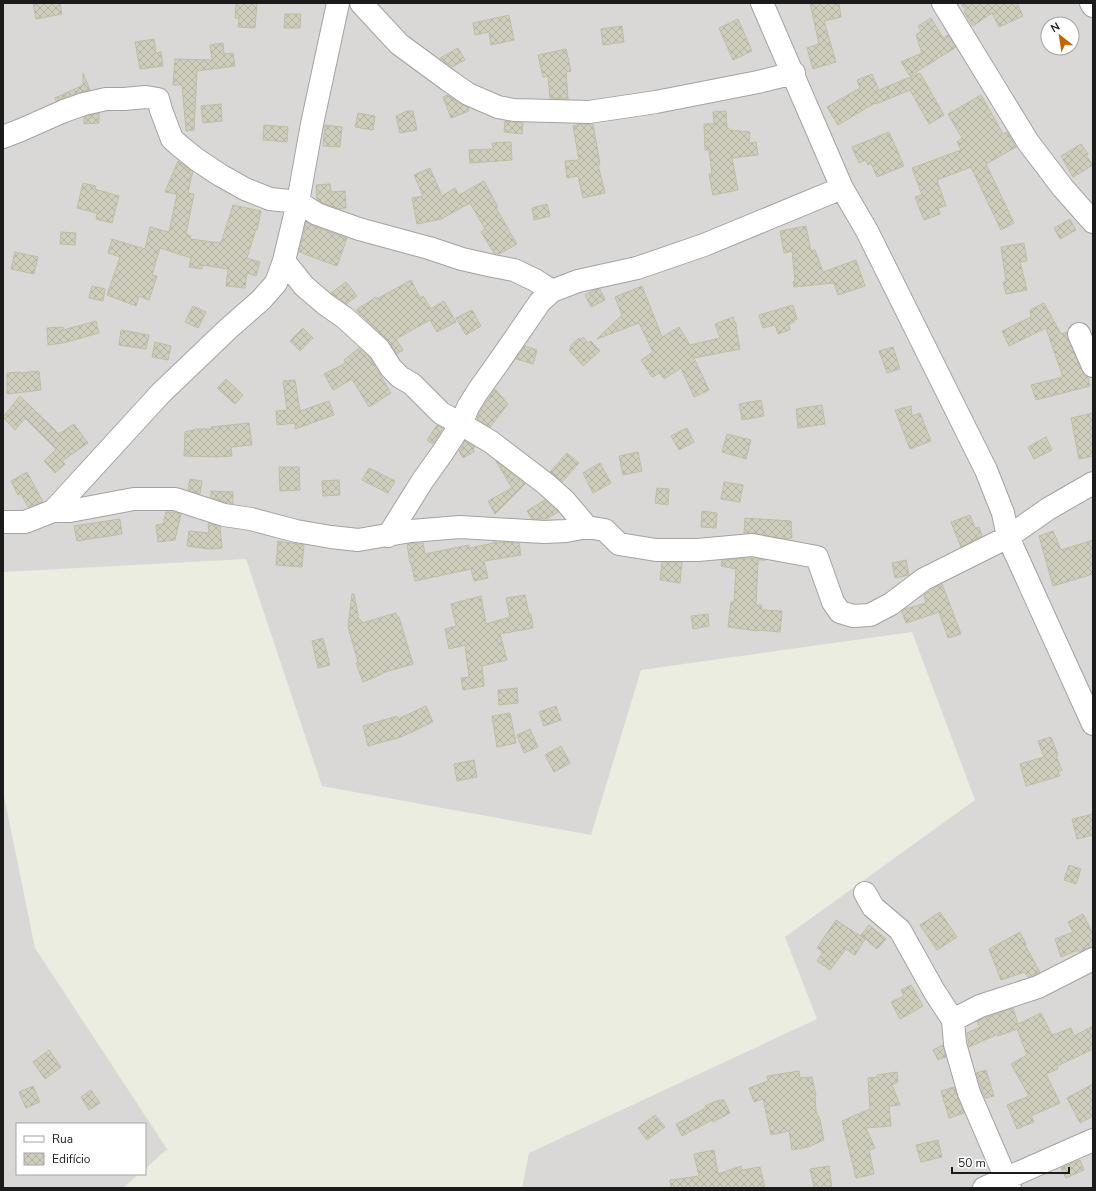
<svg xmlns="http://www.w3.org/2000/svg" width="1096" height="1191" font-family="'Nunito Sans',sans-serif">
	<defs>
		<pattern id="building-cross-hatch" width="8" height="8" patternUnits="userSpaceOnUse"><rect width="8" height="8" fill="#cfcebd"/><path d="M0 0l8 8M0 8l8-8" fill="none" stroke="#b1b0a2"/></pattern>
	</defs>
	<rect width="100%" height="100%" fill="#eaeddf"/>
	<path fill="#d9d8d7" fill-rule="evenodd" d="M3 3H1093V1188H522L529 1153 817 1019 785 937 975 800 912 632 641 670 591 835 322 786 246 559 3 572 4 796 35 948 167 1149 145 1169V1124H17V1174H139L123 1188H3ZM1048 24H1072V48H1048Z"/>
	<path fill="url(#building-cross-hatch)" stroke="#bfbda1" d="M33 3H60L62 14 36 19Z
		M236 3H257L255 28 238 27 239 18H235Z
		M810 3H839L841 17 824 21 836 62 813 69 807 48 819 44Z
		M961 3H1017L1023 16 999 27 992 13 973 26 964 12 966 11Z
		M285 14H301L300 28H284Z
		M509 15 514 40 491 45 489 32 475 35 473 23Z
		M931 18 943 38 948 35 956 47 910 76 901 62 922 53 916 35 921 31 918 26Z
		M738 19 752 51 733 60 719 28Z
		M622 26 624 42 603 45 601 29Z
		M154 39 156 53 161 52 163 66 140 69 135 42Z
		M223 43 224 54 233 53 235 66 197 71 194 130 186 131 182 85H173L175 59 212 60 210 45Z
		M458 48 465 60 452 67 441 59 440 58Z
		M566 49 571 71 566 72 568 99 550 98 548 76 543 77 538 55Z
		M83 73 90 90 80 92 56 101 55 98 83 85Z
		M920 73 944 115 929 124 910 90 876 104 875 103 838 125 827 107 860 88 857 80 872 74 879 90Z
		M447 95 461 104 468 107 469 111 451 118 443 97Z
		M981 95 1003 134 1007 132 1016 147 986 164 1014 223 1001 230 971 167 937 180 946 206 938 208 940 214 924 220 915 197 922 195 912 168 961 150 957 142 962 138 948 114Z
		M221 104 222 121 203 123 201 106Z
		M407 111H413L417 130 400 133 396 116Z
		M726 111 727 128H729V130L750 132 749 143 756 142 758 155 732 158 738 190 713 195 709 174H712L709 150H705L704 124H714L713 112Z
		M99 113V123L84 124V117Z
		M358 113 375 116 373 130 355 127Z
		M505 121 523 123 522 134 504 132Z
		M581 124H593L600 164 598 165 605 193 583 198 578 176 567 178 565 161 579 160 573 126Z
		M264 125 288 127 287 142 263 140Z
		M325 125 342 127 340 147 323 146Z
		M889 132 904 166 877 177 871 163 868 165 866 160 859 163 852 147Z
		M511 142 512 160 470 163 469 150 493 149 492 143Z
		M1081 144 1088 154 1086 155 1093 165 1073 177 1061 156Z
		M178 161 193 172 191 178 188 193 194 194 186 234 191 236 190 239 221 243 233 205 261 211 257 230 256 229 247 258 260 262 256 276 247 273 245 288 226 286 228 269 202 265V269L189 267 191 258 160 248 152 275 157 276 149 300 139 296 136 306 107 295 120 257 108 253 112 239 145 249 150 227 169 232 177 194 165 192Z
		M430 168 442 196 455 188 459 195 484 181 498 207 496 208 517 244 499 254 494 253 481 232 485 229 470 203 441 219 417 224 412 198 423 196 414 175Z
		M83 183 96 186 95 189 98 190 119 196 112 223 96 219 97 213 77 208Z
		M330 184 331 192 345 191 346 208 339 209 323 203 317 199 316 185Z
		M547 204 550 216 534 220 532 208Z
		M1070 219 1076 230 1060 239 1054 228Z
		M306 222 313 226 347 238 337 266 299 252Z
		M806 226 811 251 815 250 823 272 856 260 865 286 838 295 834 283 794 287 793 282 795 281 792 251 784 253 780 231Z
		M61 232 76 233 75 245 60 244Z
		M1024 243 1027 261 1020 262 1027 290 1006 294 1003 282 1006 281 1001 247Z
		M15 252 38 257 34 274 11 269Z
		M411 280 420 298 423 296 431 309 444 301 456 322 437 332 430 320 396 339 403 350 397 354 387 340 356 310 376 297 377 299Z
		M346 282 357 296 346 304 331 293Z
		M92 286 105 289 103 301 89 298Z
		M642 286 662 337 679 327 690 345 720 338 715 324 733 317 737 327 736 328 740 349 694 358 709 390 694 397 681 368 664 379 660 373 652 377 641 360 653 352 639 323 597 339 622 315 615 297Z
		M600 289 605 300 591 307 585 295 595 290Z
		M1044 303 1061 334 1067 332 1068 339 1082 371 1085 376 1088 377 1090 386 1036 400 1031 385 1063 377 1046 328 1009 346 1002 331 1031 317 1030 310Z
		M793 305 797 319 794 320V322L789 324 790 330 778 334 775 325 763 328 759 315Z
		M193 306 206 312 198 328 185 322Z
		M472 310 481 326 466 335 456 318Z
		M96 321 99 333 63 343 48 345 47 328 63 327V330Z
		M303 328 313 338 300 351 290 341Z
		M121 330 149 335 146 349 119 345Z
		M583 337 588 343 591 341 600 351 583 366 569 350 571 348 570 346 579 338 580 340Z
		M155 342 171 346 168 360 152 357Z
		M525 346 537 350 533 364 516 359Z
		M893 347 900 369 887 373 879 351Z
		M359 348 369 357 391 393 369 407 352 379 333 390 324 374 346 363 344 360Z
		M39 371 41 390 7 394V373L20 372V373Z
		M226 379 243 395 235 404 217 388Z
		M295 380 300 411 329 401 334 415 295 429V423L277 425 276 411 287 410 283 381Z
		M495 389 508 404 490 427 477 419 479 413Z
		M20 396 59 434 74 424 88 443 62 461 65 464 55 473 44 461 56 449 25 418 15 430 3 417Z
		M761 400 764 416 742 420 739 404Z
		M822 405 825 424 798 428 796 409Z
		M911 406 912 416 920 413 931 441 910 449 895 410Z
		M1093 413V456L1079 459 1071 418Z
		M249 423 252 445 231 447 232 456 217 457 184 456 185 432 196 429H212L211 427Z
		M437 425 443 428 433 444 427 440Z
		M687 428 694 442 679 450 671 436Z
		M727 434 751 440 746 459 722 452Z
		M1046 437 1052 450 1034 459 1028 447Z
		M465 441 475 447 473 449 474 452 463 458 459 451Z
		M638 452 642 471 623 475 619 456Z
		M567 453 579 463 562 482 550 472Z
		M496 461 525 484 495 514 488 501 512 488Z
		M600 463 611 483 593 493 583 473Z
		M279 467H299L300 490 280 491Z
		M369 468 395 481 388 493 362 480Z
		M27 472 43 502 28 507 21 494 18 495 11 481Z
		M190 479 202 481 200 494 188 490Z
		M339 480 340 495 323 496 322 481Z
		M724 482 743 485 740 502 721 499Z
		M657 488 669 489 668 505 655 503Z
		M211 491 233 492V504L211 498Z
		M545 500 558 512 547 519H532L527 511Z
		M702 511 717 513 716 528 701 527Z
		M166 512H173L181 514 175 540 158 542 156 525 163 524Z
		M970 515 975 528 979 527 982 536 961 547 951 522Z
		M745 518 791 521 792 538 786 539 754 533H744Z
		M120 519 122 534 77 541 74 526Z
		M208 523 220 527 222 548 210 549 187 546 189 531 209 533Z
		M1053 531 1061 550 1093 540V574L1053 586 1039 536Z
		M278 541 304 545 302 567 276 565Z
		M493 542 519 543 521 555 484 561 488 578 474 581 471 569 415 581 411 563H410L407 544 423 543 425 554 469 545V548L494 543Z
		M751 558 766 560H758L756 605H762L761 610 782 611 780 632 758 630V631L728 627 731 602H734L736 569 721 566 722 560Z
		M906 560 909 575 895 578 892 563Z
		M662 562H682L680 583 660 580Z
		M942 584 961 634 948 638 939 612 906 623 902 611 905 609 926 603 924 595 931 590Z
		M352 594H354L359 620H361L362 623 396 613 397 617H399L413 664 382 673V674L363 682 356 663 358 662 348 627Z
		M525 595 529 614H531L533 628 500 634 507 660 482 666 484 686 463 690 461 678 469 677 465 645 449 649 445 629 456 626 451 604 481 596 486 624 510 617 506 598Z
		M708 614 709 626 693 629 691 616Z
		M323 638 330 665 318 668 312 641Z
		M517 688 518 703 499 705 498 690Z
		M426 706 433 722 401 737 368 746 363 726 397 716 398 719Z
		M556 706 561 720 544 726 539 712Z
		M510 713 516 743 497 747 492 716Z
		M530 729 538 747 524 753 517 735Z
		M1051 737 1058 755 1056 756 1062 770 1058 772 1060 776 1026 786 1020 764 1044 757 1038 741Z
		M561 746 570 763 554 772 545 755Z
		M474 760 477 777 457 781 454 764Z
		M1093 814V835L1077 839 1072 819Z
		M1069 865 1081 869 1076 884 1064 880Z
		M940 912 957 937 937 950 920 925Z
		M1083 914 1093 934V947L1087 948 1079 952 1078 950 1061 957 1055 939 1073 932 1068 922Z
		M836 920 865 939 855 955 846 949 830 970 817 961 823 952 817 948Z
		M869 925 886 939 877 949 861 935Z
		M1020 932 1026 944 1025 945 1040 972 1028 977 1025 972 1001 980 989 949Z
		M911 985 923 1006 900 1019 891 1002 904 996 901 990Z
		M1013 1008 1018 1024 1041 1013 1052 1035 1071 1028 1074 1036 1093 1026V1049L1057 1066 1058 1069 1046 1074 1060 1103 1031 1116 1034 1122 1017 1129 1007 1105 1029 1096 1011 1064 1027 1055 1017 1029 998 1036V1034L969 1047 967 1033 980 1027 977 1021 985 1018Z
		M943 1045 946 1057 938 1060 933 1050Z
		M49 1050 61 1067 45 1079 33 1062Z
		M986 1070 994 1096 985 1098 976 1073Z
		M799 1071 800 1078 812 1077 816 1096H815L816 1111 820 1120 824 1140 808 1147 792 1150 789 1131 771 1135 763 1099 754 1102 749 1088 768 1081 767 1076Z
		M897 1072 898 1082 892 1085 900 1105 889 1106 891 1126 866 1128 875 1148 869 1150 874 1174 856 1178 842 1121 870 1109 868 1078 877 1077V1075Z
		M1093 1084V1116L1080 1123 1067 1098Z
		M33 1086 40 1102 26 1108 19 1092Z
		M954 1087 964 1113 949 1118 941 1091Z
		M91 1090 100 1103 89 1110 81 1097Z
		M719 1100H724L730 1113 713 1122 712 1120 682 1136 676 1124 706 1108 705 1106Z
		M655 1115 665 1127 647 1140 638 1128Z
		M938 1140 942 1157 921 1162 916 1145Z
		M714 1150 718 1174 741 1166 742 1170 760 1167 765 1188H671L670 1180 699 1176 694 1154Z
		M1080 1160 1084 1170 1066 1178 1061 1168Z
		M829 1166 832 1188H814L810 1169Z"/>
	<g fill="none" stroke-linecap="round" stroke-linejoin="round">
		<g stroke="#a2a2a2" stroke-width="24">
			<path id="minor" d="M361 3 399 44 448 80 468 94 498 107 514 110 589 112 656 102 758 82 794 73
				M762 3 842 188 867 231 986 470 1003 513 1008 537 1093 724
				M943 3 1028 142 1063 188 1093 222
				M1091 3 1093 6
				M3 137 21 130 64 111 84 104 106 99H124L146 97 158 99 161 110 172 139 180 146 196 159 220 175 245 189 270 199 298 202 317 214 359 229 429 248 462 259 493 266 514 270 535 280 552 291 578 281 637 268 704 245 842 188
				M284 261 304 286 325 304 345 318 379 349 391 368 400 377 412 384 441 413 461 424 491 442 546 484 565 501 587 527
				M1079 334 1093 366
				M53 511H70L134 499H175L224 515 251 519 296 531 331 537 358 540 411 531 460 527 544 532 566 531 587 527 605 530 619 544 656 550H698L752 545 817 557 833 602 840 612 853 616 870 615 891 604 924 579 1008 537 1048 509 1093 483
				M3 522H25L53 511 161 393 229 328 261 300 276 283 284 261 298 202 312 124 338 3
				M388 536 423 480 443 452 461 424 468 407 478 391 498 363 540 302 552 291
				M865 893 873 907 900 930 934 991 953 1020 955 1044 969 1093 1010 1188
				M953 1020 980 1006 1038 987 1093 959
				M984 1188 1093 1140"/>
		</g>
		<use href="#minor" stroke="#fff" stroke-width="22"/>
	</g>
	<rect width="1096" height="1191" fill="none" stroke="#1b1b1b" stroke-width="8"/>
	<rect x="16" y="1123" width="130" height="52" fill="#ffffff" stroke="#a4a4a4"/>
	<rect x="24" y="1136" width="20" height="6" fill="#ffffff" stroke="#a4a4a4"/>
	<text x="52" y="1143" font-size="12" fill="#1b1b1b">Rua</text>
	<rect x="24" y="1153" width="20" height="12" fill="url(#building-cross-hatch)" stroke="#a4a4a4"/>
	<text x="52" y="1163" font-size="12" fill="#1b1b1b">Edifício</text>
	<g transform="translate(1060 36) rotate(330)"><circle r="19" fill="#ffffff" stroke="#a4a4a4"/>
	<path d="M0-3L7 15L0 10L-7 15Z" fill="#c56500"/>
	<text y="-6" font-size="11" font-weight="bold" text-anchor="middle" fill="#1b1b1b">N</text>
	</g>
	<path d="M952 1167v6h117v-6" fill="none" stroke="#1b1b1b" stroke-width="2"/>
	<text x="958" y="1167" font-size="12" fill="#1b1b1b" stroke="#ffffff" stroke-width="3" paint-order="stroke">50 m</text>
</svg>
